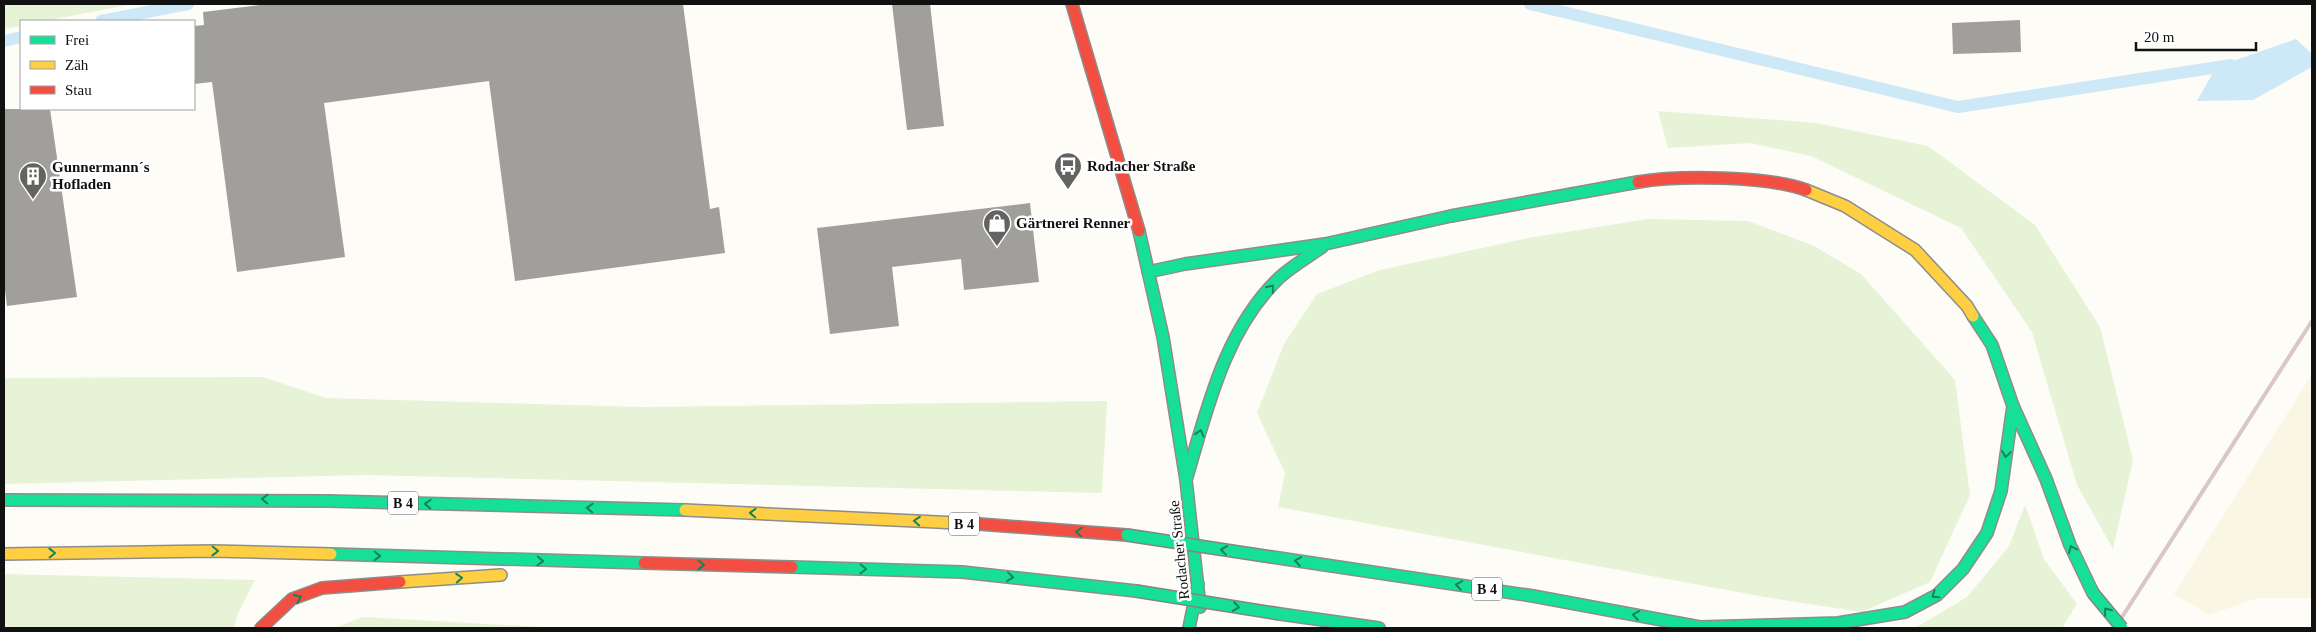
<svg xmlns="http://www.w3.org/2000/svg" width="2316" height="632" font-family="'Times New Roman',serif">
	<rect width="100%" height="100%" fill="#fdfcf7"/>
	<path fill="#f9f7e4" d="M2312 374V598H2258L2209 615 2174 594Z"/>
	<path fill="#e7f3d7" d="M4 4H134L44 21H21V26L4 29Z
		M1658 111 1816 123 1928 146 2035 225 2100 327 2133 460 2113 549 2077 485 2032 332 1961 228 1811 156 1750 143 1668 148Z
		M1648 219 1748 221 1814 246 1861 274 1955 380 1970 495 1930 582 1862 612 1770 598 1278 507 1285 473 1257 413 1284 344 1317 294 1380 270 1528 238Z
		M263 377 326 398 642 407 1107 401 1102 493 365 475 4 484V378Z
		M2025 505 2044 559 2077 604 2062 628H1915L1967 597 2009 546Z
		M4 574 255 580 237 616 234 628H4Z
		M363 617 561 628H334Z"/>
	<path fill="#cde8f7" d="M2296 39 2312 54V67L2253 100 2197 101 2216 67Z"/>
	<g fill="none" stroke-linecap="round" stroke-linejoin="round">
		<path stroke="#cde8f7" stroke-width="12" d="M1530 4 1958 107 2231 65
			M101 21 188 4
			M4 41 21 37"/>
	</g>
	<path fill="#a19f9c" d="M268 4H683L710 209 719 207 725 253 515 281 489 81 324 103 345 257 237 272 212 82 194 84V26L204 25 203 12Z
		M892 4H930L944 126 907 130Z
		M2020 20 2021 52 1953 54 1952 23Z
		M4 109H50L77 297 7 306 4 283Z
		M1030 203 1039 282 964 290 961 259 892 267 899 326 830 334 817 228Z"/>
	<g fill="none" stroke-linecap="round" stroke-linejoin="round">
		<g stroke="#8e8d8b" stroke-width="14">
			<path id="fast" d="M1139 231 1163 337 1186 480 1200 607
				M1148 272 1185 264 1325 244 1451 216 1638 182
				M1973 316 1992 345 2013 406 2046 479 2070 545 2093 593
				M1186 480C1207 410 1224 331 1279 278 1292 266 1308 257 1322 247
				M4 500 328 501 685 510
				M331 554 644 563
				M1272 557 1533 596 1705 628
				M792 567 962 572 1136 591
				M1280 614 1379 628
				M1701 627 1838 623 1905 612 1937 595 1963 569 1987 533 2001 491 2013 406
				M1189 628 1198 584"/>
		</g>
		<g stroke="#8e8d8b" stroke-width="14">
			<path id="slow" d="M1806 190 1845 206 1915 250 1967 306 1973 316
				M685 510 979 524
				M4 554 213 551 331 554
				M400 582 501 575"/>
		</g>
		<g stroke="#8e8d8b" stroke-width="14">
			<path id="jam" d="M1072 4 1139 231
				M1638 182C1678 175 1769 176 1806 190
				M979 524 1127 535
				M644 563 792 567
				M261 628 292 599 322 588 400 582"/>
		</g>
		<use href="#fast" stroke="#16e098" stroke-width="11"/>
		<use href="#slow" stroke="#ffcf43" stroke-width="11"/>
		<use href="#jam" stroke="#f24e42" stroke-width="11"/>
		<path stroke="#d9c6c7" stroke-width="4" d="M2115 628 2312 321"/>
		<g stroke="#858482" stroke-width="14" stroke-linecap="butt">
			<path id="fast-bridge" d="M1127 535 1272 557
				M1136 591 1280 614
				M2093 593 2122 628"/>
		</g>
		<use href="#fast-bridge" stroke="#16e098" stroke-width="11"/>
	</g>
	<defs><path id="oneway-chevron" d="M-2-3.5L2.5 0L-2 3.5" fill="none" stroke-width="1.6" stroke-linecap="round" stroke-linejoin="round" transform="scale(1.25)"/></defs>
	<g stroke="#14835b">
		<use href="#oneway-chevron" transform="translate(1271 288) rotate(-51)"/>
		<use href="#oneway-chevron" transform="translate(1200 433) rotate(-73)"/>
		<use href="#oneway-chevron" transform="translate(2006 454) rotate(98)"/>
		<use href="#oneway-chevron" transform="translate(265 499) rotate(-178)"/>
		<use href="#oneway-chevron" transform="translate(428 504) rotate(-178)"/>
		<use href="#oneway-chevron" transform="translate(590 508) rotate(-178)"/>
		<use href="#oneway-chevron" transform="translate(753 513) rotate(-178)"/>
		<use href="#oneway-chevron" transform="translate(917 521) rotate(-176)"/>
		<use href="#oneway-chevron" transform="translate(1079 532) rotate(-176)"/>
		<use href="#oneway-chevron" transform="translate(2072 549) rotate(-115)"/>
		<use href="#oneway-chevron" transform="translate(1224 550) rotate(-172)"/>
		<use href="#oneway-chevron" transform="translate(215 551) rotate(1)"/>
		<use href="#oneway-chevron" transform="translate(52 553) rotate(-1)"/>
		<use href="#oneway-chevron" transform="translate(377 556) rotate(2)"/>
		<use href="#oneway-chevron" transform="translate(540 561) rotate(2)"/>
		<use href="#oneway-chevron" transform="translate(1298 561) rotate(-171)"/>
		<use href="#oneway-chevron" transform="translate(701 565) rotate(1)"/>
		<use href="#oneway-chevron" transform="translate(863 569) rotate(1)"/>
		<use href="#oneway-chevron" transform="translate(1010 577) rotate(6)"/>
		<use href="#oneway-chevron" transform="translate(459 578) rotate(-4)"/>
		<use href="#oneway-chevron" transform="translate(1459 585) rotate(-171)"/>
		<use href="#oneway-chevron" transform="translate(1935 595) rotate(145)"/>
		<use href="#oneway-chevron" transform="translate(298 598) rotate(-23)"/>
		<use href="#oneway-chevron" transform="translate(1236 607) rotate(9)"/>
		<use href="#oneway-chevron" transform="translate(2107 611) rotate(-129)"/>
		<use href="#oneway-chevron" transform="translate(1636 615) rotate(-170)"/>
	</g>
	<defs>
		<g id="bus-pin" transform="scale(1.4375)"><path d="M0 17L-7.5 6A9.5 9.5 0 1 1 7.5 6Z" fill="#646362" stroke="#fff"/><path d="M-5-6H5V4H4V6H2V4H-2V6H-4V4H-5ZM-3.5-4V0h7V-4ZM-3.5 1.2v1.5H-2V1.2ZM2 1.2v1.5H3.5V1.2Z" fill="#fff"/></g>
		<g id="building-pin" transform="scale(1.4375)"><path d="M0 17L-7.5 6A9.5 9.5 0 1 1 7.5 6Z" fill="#646362" stroke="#fff"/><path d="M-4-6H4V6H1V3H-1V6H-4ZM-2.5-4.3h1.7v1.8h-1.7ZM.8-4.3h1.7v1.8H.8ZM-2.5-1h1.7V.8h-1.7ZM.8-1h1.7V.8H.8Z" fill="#fff"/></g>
		<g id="shop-pin" transform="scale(1.4375)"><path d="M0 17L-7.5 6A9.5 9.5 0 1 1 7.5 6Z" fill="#646362" stroke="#fff"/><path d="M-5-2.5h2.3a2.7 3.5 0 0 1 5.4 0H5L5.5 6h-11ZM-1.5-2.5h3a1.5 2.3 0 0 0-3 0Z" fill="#fff"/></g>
	</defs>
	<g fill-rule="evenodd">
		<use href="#bus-pin" x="1068" y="166"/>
		<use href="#building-pin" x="33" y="176"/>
		<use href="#shop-pin" x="997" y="223"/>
	</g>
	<g text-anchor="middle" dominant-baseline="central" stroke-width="5" stroke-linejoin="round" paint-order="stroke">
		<g fill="#fff" stroke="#585858" stroke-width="1">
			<rect x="388" y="491.5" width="30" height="23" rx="4"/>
			<rect x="949" y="512.5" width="30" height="23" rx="4"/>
			<rect x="1472" y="577.5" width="30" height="23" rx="4"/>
		</g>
		<g font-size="14" font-weight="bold" fill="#111">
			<text x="403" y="503">B 4</text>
			<text x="964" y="524">B 4</text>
			<text x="1487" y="589">B 4</text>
		</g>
		<g font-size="15" font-weight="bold" fill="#111" stroke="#fff" text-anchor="start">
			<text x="1087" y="166">Rodacher Straße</text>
			<text x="52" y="167">Gunnermann´s<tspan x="52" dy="17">Hofladen</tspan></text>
			<text x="1016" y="223">Gärtnerei Renner</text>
		</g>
		<g font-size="15" fill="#111" stroke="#fff">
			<text transform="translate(1179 550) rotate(-96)">Rodacher Straße</text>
		</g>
	</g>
	<rect width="2316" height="632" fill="none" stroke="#111111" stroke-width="10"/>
	<rect x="20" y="20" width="175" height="90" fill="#ffffff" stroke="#a0a0a0"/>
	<rect x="30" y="36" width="25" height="8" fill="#16e098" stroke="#a0a0a0"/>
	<text x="65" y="45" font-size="15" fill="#111111">Frei</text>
	<rect x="30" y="61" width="25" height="8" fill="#ffcf43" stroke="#a0a0a0"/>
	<text x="65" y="70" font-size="15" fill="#111111">Zäh</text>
	<rect x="30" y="86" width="25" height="8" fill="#f24e42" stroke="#a0a0a0"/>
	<text x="65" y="95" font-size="15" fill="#111111">Stau</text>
	<path d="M2136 42v8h120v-8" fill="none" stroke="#111111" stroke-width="2.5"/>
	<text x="2144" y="42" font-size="15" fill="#111111" stroke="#ffffff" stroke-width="4" paint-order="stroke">20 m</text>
</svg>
